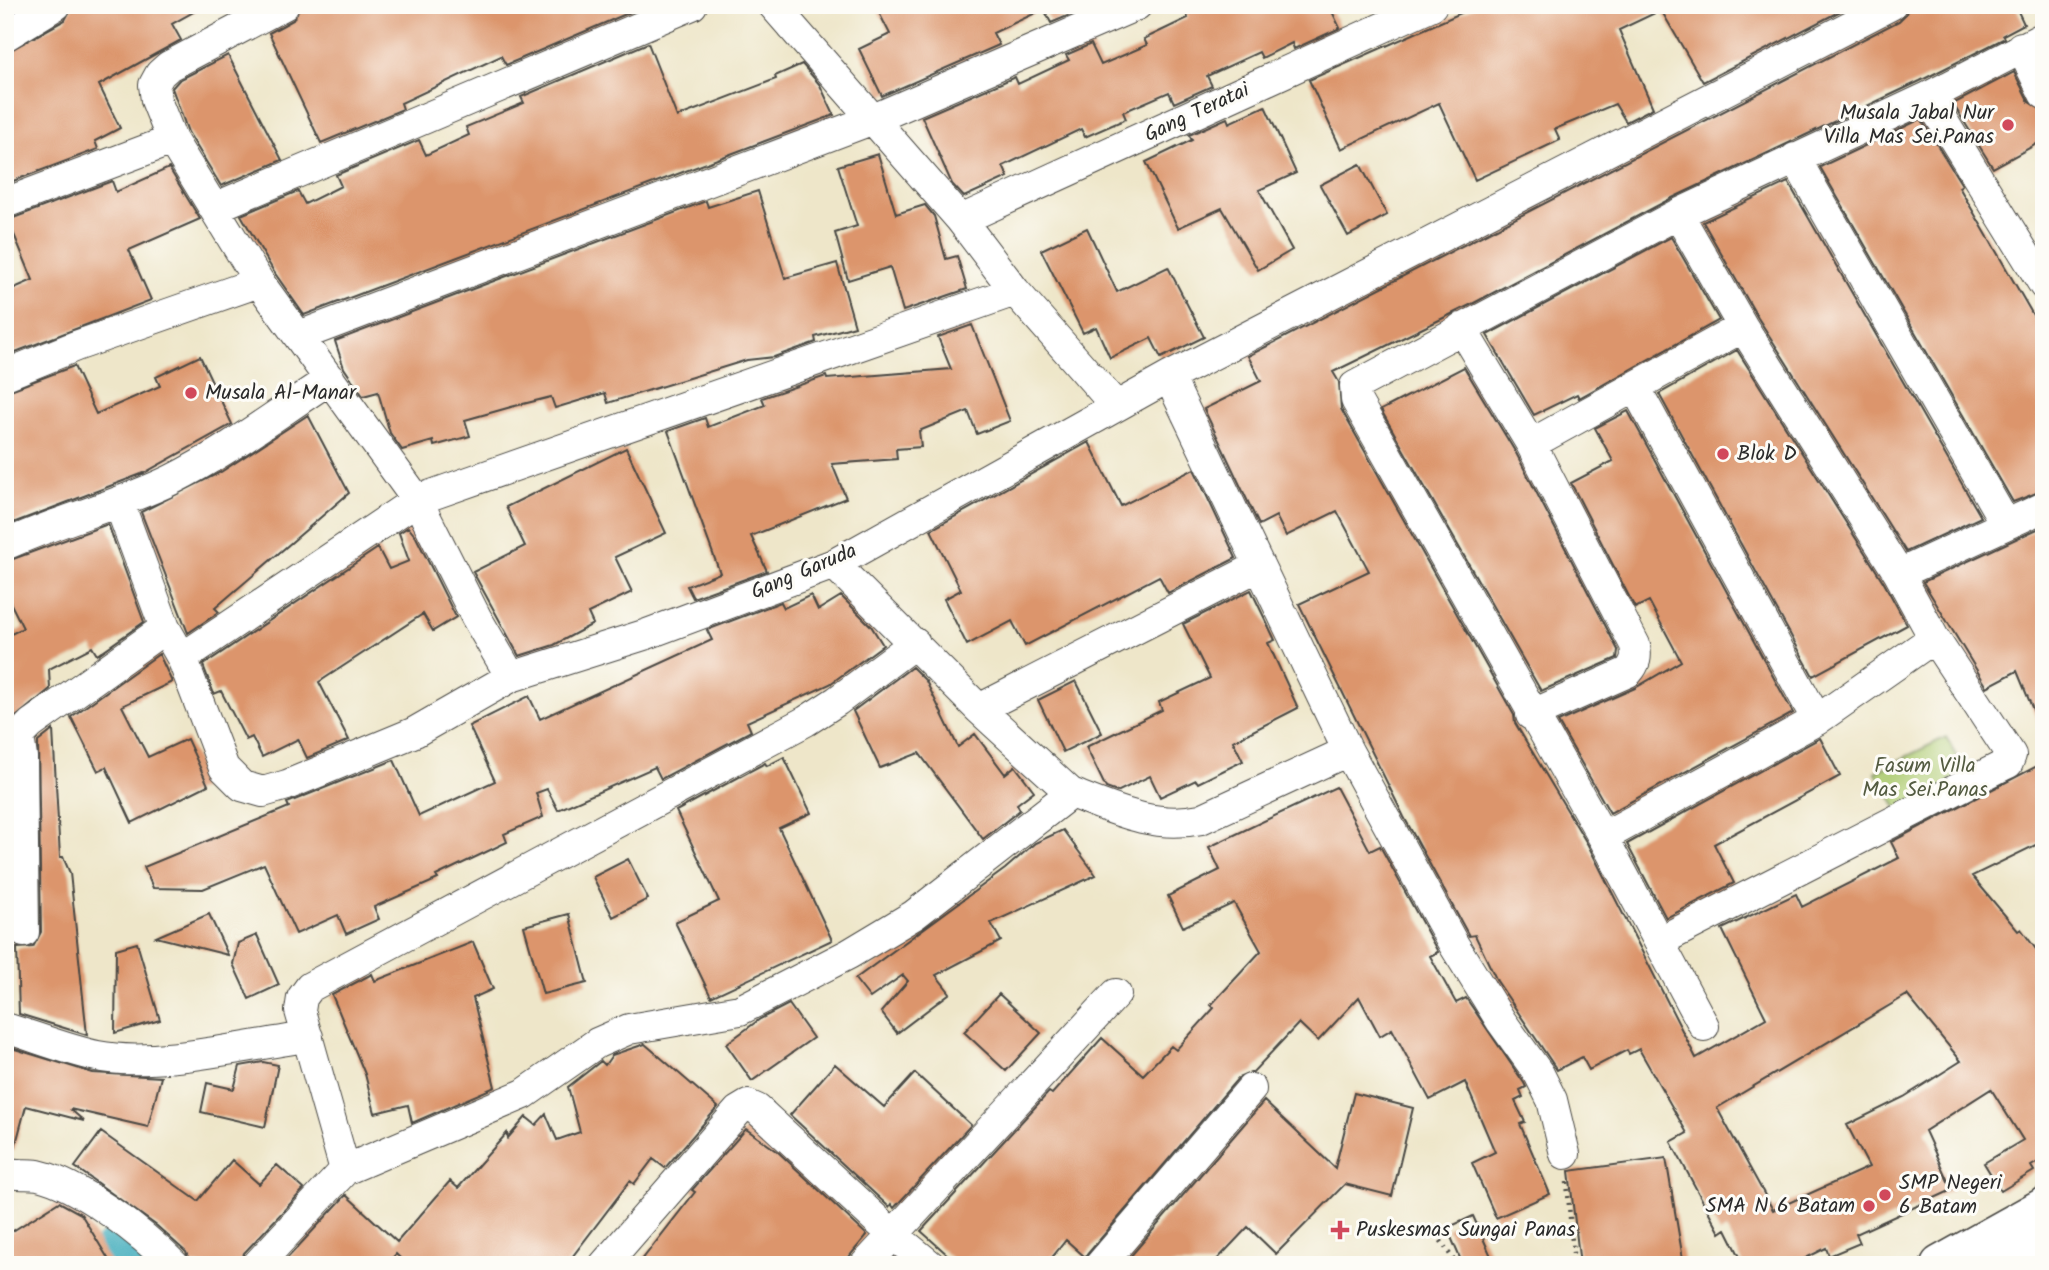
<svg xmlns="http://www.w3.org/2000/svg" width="2049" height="1270" font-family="Kalam,sans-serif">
	<rect width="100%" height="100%" fill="#fdfcf7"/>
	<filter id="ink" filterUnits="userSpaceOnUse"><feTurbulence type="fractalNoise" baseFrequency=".0143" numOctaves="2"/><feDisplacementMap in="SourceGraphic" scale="14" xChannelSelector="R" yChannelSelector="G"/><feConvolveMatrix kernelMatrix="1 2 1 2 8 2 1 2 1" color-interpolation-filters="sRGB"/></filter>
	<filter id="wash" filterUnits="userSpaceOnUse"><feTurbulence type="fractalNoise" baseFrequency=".00686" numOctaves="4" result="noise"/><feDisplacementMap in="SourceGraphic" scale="28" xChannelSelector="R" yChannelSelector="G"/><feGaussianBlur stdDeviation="1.57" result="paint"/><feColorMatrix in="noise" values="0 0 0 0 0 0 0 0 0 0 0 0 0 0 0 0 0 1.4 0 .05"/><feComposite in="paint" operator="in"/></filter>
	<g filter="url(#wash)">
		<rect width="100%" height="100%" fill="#eee6c9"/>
		<path fill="#afcc73" stroke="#6d7c4f" stroke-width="2" d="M1946 737 1974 785 1904 819 1875 772Z"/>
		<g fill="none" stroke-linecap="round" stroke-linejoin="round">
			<path stroke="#3facbc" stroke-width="56" d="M107 1265 121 1254"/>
		</g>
		<g id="blocks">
			<path fill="#dc956c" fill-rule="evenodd" d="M73 5H206L172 24 181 40 99 85 120 128 95 141 98 149 5 184V53L65 20Z
				M301 5H630L633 11 506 65 501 56 401 103 403 109 321 143 269 33 293 20Z
				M875 5H1073L1077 12 1051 23 1044 9 993 33 999 45 882 96 859 49 890 34Z
				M1183 5H1329L1340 28 1294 49 1292 43 1262 58 1259 52 1207 76 1212 86 1174 103 1169 92 1123 112 1126 119 1085 137 1081 129 1003 166 1008 177 964 197 952 184 922 117 1015 77 1018 84 1069 60 1066 55 1091 44 1101 65 1147 45 1144 39 1188 18Z
				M1479 5H1852L1703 82 1661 10 1619 30 1653 108 1626 122 1615 104 1555 129 1560 140 1475 180 1439 103 1341 149 1309 80Z
				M1908 5H2015L2024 24 2003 35 2005 38 1920 81 1670 199 1472 304 1333 372 1339 382 1341 409 1514 715 1515 723 1588 845 1696 1058 1766 1018 1722 929 1796 894 1802 907 1899 858 1891 842 2037 766 2044 781V841L1972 876 2018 931 2021 929 2044 960V1172L2038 1162 2031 1166 2034 1171 2001 1191 1984 1163 2023 1140 1991 1089 1925 1131 1952 1190 1856 1234 1860 1243 1829 1256 1826 1248 1792 1265H1744L1726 1229 1720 1233 1671 1142 1687 1133 1639 1049 1629 1054 1627 1050 1589 1070 1582 1057 1557 1070 1497 981 1475 935 1469 936 1404 817 1299 604 1369 571 1337 511 1286 536 1276 516 1259 525 1204 409 1261 381 1248 356 1899 21 1906 14ZM1907 995 1961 1061 1904 1097 1847 1125 1869 1167 1773 1210 1717 1108Z
				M648 43 677 117 776 79 775 76 802 64 820 85 834 115 304 315 274 272 241 215 298 191 305 204 341 186 336 175 419 140 426 155 469 135 466 127 524 103 521 97Z
				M228 55 282 160 221 186 188 132 172 88 179 80Z
				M2014 72 2029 102 2044 111V140L1993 168 1953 104Z
				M1265 106 1296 173 1259 190 1292 250 1258 270 1222 208 1178 228 1146 162 1192 140 1189 135 1227 118 1229 123Z
				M1921 119 1962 185 1959 187 2044 334V490L2013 502 1820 167Z
				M878 154 896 214 925 205 934 216 946 259 957 256 967 289 903 311 890 267 848 280 835 233 857 226 838 166Z
				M1360 164 1387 215 1348 236 1320 185Z
				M169 168 200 219 129 250 151 300 5 356V292L33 280 8 220 112 181 116 192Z
				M1788 182 1981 517 1906 552 1758 318 1703 222Z
				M758 191 785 278 837 263 855 326 815 337 816 342 774 357 747 360 608 403 605 393 555 408 551 397 511 407 465 420 470 436 434 446 433 441 402 450 390 433 378 392 363 396 344 368 335 341 706 201 708 207Z
				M1087 228 1117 292 1168 267 1204 337 1161 358 1151 338 1110 358 1096 327 1083 333 1041 250Z
				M1671 237 1719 320 1579 398 1577 394 1534 415 1487 335Z
				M972 325 1010 421 977 434 968 411 919 431 921 447 896 449 897 459 832 464 846 498 751 536 767 571 693 598 687 586 720 573 668 431 705 418 708 427 765 405 762 398 826 376 827 379 951 369 938 337Z
				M1737 350 1884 583 1907 625 1813 676 1659 394Z
				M200 356 232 424 144 473 5 526V392L74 366 96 414 160 386 156 377Z
				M1464 367 1516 453 1618 650 1617 658 1541 691 1381 410Z
				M1628 411 1793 713 1610 813 1558 722 1635 688 1681 661 1649 601 1635 608 1571 483 1613 461 1595 428Z
				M308 415 349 493 215 608 219 612 188 633 141 512 221 472Z
				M1089 442 1121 506 1194 469 1236 558 1168 593 1159 576 1025 646 1012 621 967 645 944 599 961 590 931 530Z
				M626 448 666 533 615 557 632 592 588 613 593 624 554 645 519 656 473 572 525 546 506 507Z
				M108 524 144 622 97 655 92 647 49 669 50 689 5 726V637L23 628 5 592V562Z
				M2044 526V734H2043L2017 671 1987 687 1923 582Z
				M408 527 416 537 456 617 433 631 423 614 319 682 349 740 307 758 298 739 262 757 252 737 246 740 221 691 214 694 203 665 378 548 389 569 409 561 399 533Z
				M1251 590 1275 640 1268 643 1298 708 1233 741 1243 761 1198 783 1196 780 1160 797 1150 776 1117 792 1106 788 1086 747 1162 710 1159 702 1210 678 1183 624Z
				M811 595 818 610 841 596 871 626 883 645 830 684 747 722 751 731 661 779 655 767 558 810 547 789 536 793 543 817 504 834 507 842 436 876 438 879 374 907 379 919 346 934 338 915 296 934 264 864 203 889 153 888 144 867 289 807 287 803 394 760 419 816 495 781 469 726 529 696 540 719 712 640 707 630 781 602 784 608Z
				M159 654 172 682 122 706 148 757 187 739 208 785 132 823 106 767 98 771 71 717Z
				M912 667 926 681 958 747 975 734 1005 774 1015 766 1034 791 1017 804 1020 810 983 839 919 753 880 768 853 711Z
				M1076 681 1102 733 1063 752 1038 700Z
				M53 730 60 857H63L70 873 87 1035 19 1014 17 948 33 947 41 932 38 742Z
				M1820 738 1840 776 1714 844 1734 883 1666 918 1627 844Z
				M784 757 811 813 779 828 832 940 711 997 675 922 719 901 676 811 765 763 767 766Z
				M1336 787 1370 851 1380 846 1438 952 1430 956 1456 1003 1466 998 1524 1083 1526 1087 1520 1090 1523 1097 1515 1101 1525 1122 1520 1124 1550 1194 1496 1218 1472 1163 1495 1152 1465 1082 1430 1100 1392 1029 1380 1036 1359 997 1318 1041 1299 1023 1253 1072 1238 1078 1085 1257 1066 1240 1046 1265H959L921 1231 1049 1092 1052 1094 1102 1038 1143 1075 1171 1046 1176 1050 1214 1008 1211 1005 1261 951 1234 903 1183 927 1168 896 1220 870 1209 847Z
				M1063 830 1096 875 991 923 1001 941 936 975 950 993 897 1033 881 1012 908 981 903 975 870 998 855 979 1005 869 1035 843Z
				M628 859 648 899 613 917 593 877Z
				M209 914 228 955 156 937Z
				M569 914 587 983 543 994 524 926Z
				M257 935 279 985 249 999 233 964 238 943Z
				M473 942 493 989 473 998 495 1087 412 1123 408 1105 375 1113 365 1074 332 995 372 974 375 981Z
				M137 943 160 1020 115 1033 116 949Z
				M999 994 1041 1033 1006 1071 964 1032Z
				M789 1004 813 1038 752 1081 726 1044 760 1019Z
				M645 1044 718 1107 665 1168 653 1159 634 1184 630 1181 566 1265H407L396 1254 386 1265H281L346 1195 397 1242 450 1181 458 1188 507 1133 508 1138 526 1117 536 1125 546 1114 557 1140 580 1132 568 1087 601 1061 605 1065 612 1055Z
				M5 1046 93 1073 161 1077 148 1127 70 1109 84 1121 26 1106 14 1151 5 1150Z
				M263 1062 278 1065 265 1127 201 1112 207 1083 234 1089 240 1066Z
				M835 1064 884 1107 915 1073 971 1125 894 1208 891 1204 889 1207 790 1115Z
				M1354 1093 1413 1108 1392 1196 1345 1184 1276 1254 1248 1227 1212 1265H1123L1264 1101 1335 1168Z
				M746 1129 777 1151 867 1235 852 1253 843 1265H638L695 1192 692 1190Z
				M101 1132 198 1201 232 1160 259 1184 277 1165 304 1189 244 1253 240 1265H191L186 1252 157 1226 75 1167Z
				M1666 1158 1684 1265H1580L1569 1171Z
				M59 1202 81 1214 112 1265H5V1236Z
				M1473 1216 1495 1265H1463L1447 1228Z"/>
		</g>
	</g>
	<g filter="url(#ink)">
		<use href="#blocks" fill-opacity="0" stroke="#484743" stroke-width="2"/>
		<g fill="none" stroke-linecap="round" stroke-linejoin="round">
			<g stroke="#484743" stroke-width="32">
				<path id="minor" d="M284 5 169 66 160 74 154 85 156 100 172 140 259 282 417 500 476 617 511 677
					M773 5 961 220 1015 291 1116 406
					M5 36 56 5
					M2021 47 2044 94
					M1928 97 2044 285
					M1795 158 2005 523
					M5 203 172 140
					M214 208 692 5
					M961 220 1432 5
					M1461 328 1531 444 1635 645C1637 657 1636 663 1628 672L1531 715
					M299 336 871 120 1137 5
					M5 375 76 346 259 282
					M1169 377 1348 751 1454 945 1501 1021 1539 1074 1552 1100 1565 1154
					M1635 387 1817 720
					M1531 444 1743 327
					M119 503 165 628 182 658 224 768 242 786 263 792 287 785 415 732 511 677 647 634 834 564 1169 377 1891 5
					M5 545C59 520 117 506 171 480 227 452 278 413 330 379
					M834 564 979 709 1071 793
					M1899 574 2044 507
					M182 658 417 500 1015 291
					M979 709 1259 566
					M1603 837 1817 720 1934 638
					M24 932 22 757 19 736 31 724 165 628
					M1660 941 2002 766 2008 763 2011 755 1934 638 1899 574 1743 327 1678 214
					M1704 1026 1603 837 1356 400 1355 386 1678 214 1928 97 2044 37
					M9 1029C38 1038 68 1050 97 1056 156 1068 247 1045 308 1037
					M345 1170 300 1011 302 998 310 987 806 721 837 701 915 643
					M5 1172C17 1176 26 1173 38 1175 81 1185 143 1234 174 1265
					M257 1265 345 1170 524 1094 597 1043 629 1029 740 1010 849 954 914 915 1071 793C1115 810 1154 829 1201 819L1348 751
					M604 1265 738 1111 748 1105 757 1109 891 1233 930 1265
					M865 1265 1116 994
					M1100 1265 1251 1089"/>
			</g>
			<g stroke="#484743" stroke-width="41">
				<path id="major" d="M1940 1265 2044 1207
					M2006 1265 2044 1242"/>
			</g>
			<path stroke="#484743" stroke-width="4.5" stroke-dasharray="2 5" stroke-linecap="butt" d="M1567 1182 1574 1265
				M1437 1235 1457 1265"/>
			<use href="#minor" stroke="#fff" stroke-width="30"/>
			<use href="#major" stroke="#fff" stroke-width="38"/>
		</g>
	</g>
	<g fill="#d1495b" stroke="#fdfcf7" stroke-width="2.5">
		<circle cx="2008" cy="125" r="7"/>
		<circle cx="191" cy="393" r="7"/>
		<circle cx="1723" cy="454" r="7"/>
		<circle cx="1885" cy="1195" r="7"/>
		<circle cx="1869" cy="1206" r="7"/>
		<path d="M1336.5 1219.5h7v7h7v7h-7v7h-7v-7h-7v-7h7z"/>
	</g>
	<g text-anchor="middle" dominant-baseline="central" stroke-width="6" stroke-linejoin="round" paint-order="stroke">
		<g font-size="21" fill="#2b2b2b" stroke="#fdfcf7">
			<text transform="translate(1197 113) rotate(-25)">Gang Teratai</text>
			<text transform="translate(804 572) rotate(-23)">Gang Garuda</text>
		</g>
		<g font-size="21" fill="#2b2b2b" stroke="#fdfcf7" text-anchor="start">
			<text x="1994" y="113" text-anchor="end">Musala Jabal Nur<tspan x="1994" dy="24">Villa Mas Sei.Panas</tspan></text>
			<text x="205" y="393">Musala Al-Manar</text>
			<text x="1737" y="454">Blok D</text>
			<text x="1899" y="1183">SMP Negeri<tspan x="1899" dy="24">6 Batam</tspan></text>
			<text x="1855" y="1206" text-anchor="end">SMA N 6 Batam</text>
			<text x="1356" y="1230">Puskesmas Sungai Panas</text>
		</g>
		<g font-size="21" fill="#535b41" stroke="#fdfcf7">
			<text x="1925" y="766">Fasum Villa<tspan x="1925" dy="24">Mas Sei.Panas</tspan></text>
		</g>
	</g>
	<rect width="2049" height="1270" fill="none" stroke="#fdfcf7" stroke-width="28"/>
</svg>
